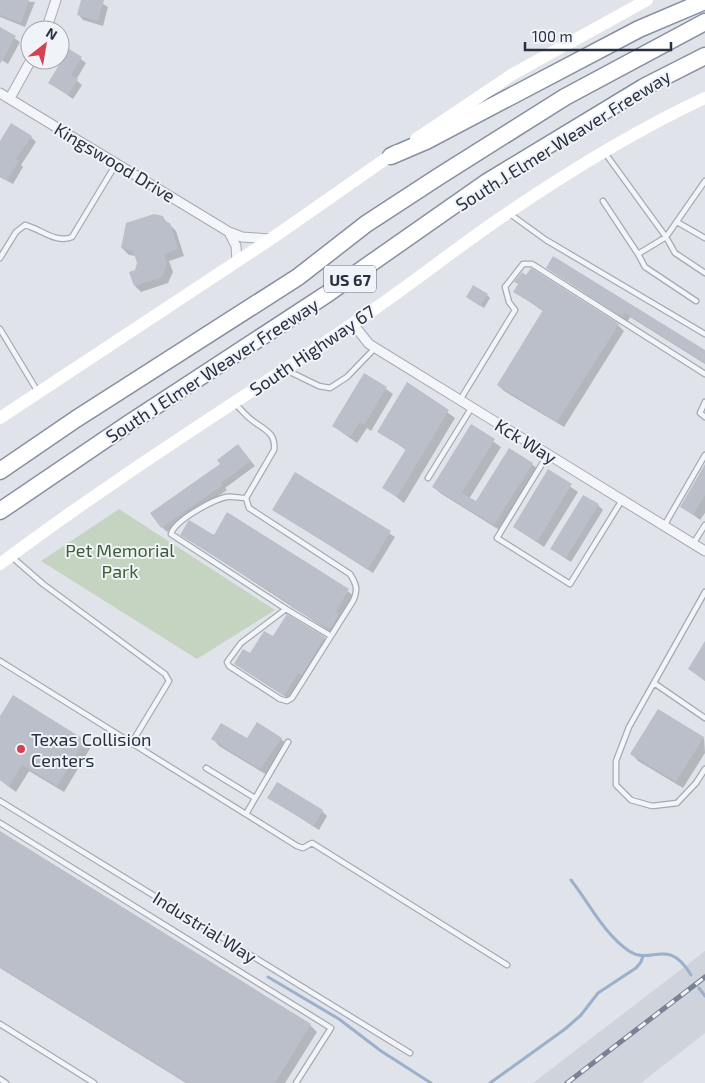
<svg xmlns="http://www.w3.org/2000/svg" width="705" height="1083" font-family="'Exo 2',sans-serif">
	<rect width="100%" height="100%" fill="#e0e4ea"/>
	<path fill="#ced3dc" d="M705 951V1033L641 1083H533Z"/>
	<path fill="#c5d4c1" d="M119 509 275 610 197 659 41 561Z"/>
	<path fill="#0003" d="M0 0 35 2 25 27 0 17Z
		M83 0H97L108 7 103 26 83 20 79 15Z
		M1 29 20 42 8 64 0 59Z
		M69 50 86 63 76 80 82 85 73 99 49 82Z
		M31 137 36 142 21 165 23 167 13 184 0 177V143Z
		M163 218 176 231 184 256 169 261 173 272 168 283 141 292 135 286 138 262 136 256 129 255 122 248Z
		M547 268 705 351V364L630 317 628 321Z
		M515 291 618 325 624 331 564 427 504 391 498 385 544 312Z
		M487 295 490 298 484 308 468 297Z
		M365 374 393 394 371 431 367 428 357 443 333 426Z
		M435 403 455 418 404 503 384 487 406 450 379 431Z
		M471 426 501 447 469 499 476 503 532 464 539 470 501 531 440 493 434 487Z
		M238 446 255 466 225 488 227 490 167 532 162 527Z
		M705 467V513L700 520 682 506Z
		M548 471 578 492 544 547 514 527Z
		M296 473 395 537 373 573 274 510Z
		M598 505 603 510 571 562 557 553 552 549Z
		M228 514 353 595 340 617 343 620 334 634 182 535 214 536Z
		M274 638H324L329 643 306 678 303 676 289 699 236 664Z
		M705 649V681L689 669Z
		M13 696 85 741 91 747 64 792 29 771 16 792 0 780V718Z
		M704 738 705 753 683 788 638 761 632 754Z
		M213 739H281L288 745 267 775 219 746Z
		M269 798 322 811 327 816 319 830Z
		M0 833 310 1025 317 1032 285 1083H186L0 968Z"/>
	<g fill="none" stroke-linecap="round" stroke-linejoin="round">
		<path stroke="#9ab0cb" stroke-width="3" d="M571 880C589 903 604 934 629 951 651 966 668 936 691 975
			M268 977 339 1019 381 1051 431 1083
			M699 988 705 996
			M490 1083 565 1029 581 1015 598 993 636 968 641 962 643 956"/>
	</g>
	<path fill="#babfca" d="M0 0H29L21 23 0 15Z
		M81 0H104L98 21 77 15Z
		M0 27 16 36 0 64Z
		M69 49 82 57 71 75 78 79 68 95 48 83Z
		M11 123 32 136 16 159 19 161 7 181 0 176V141Z
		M154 214 163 216 165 222 170 223 178 249 164 254 167 264 162 277 134 286 129 272 135 270 137 263 133 251 121 248 126 223Z
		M553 256 705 350V363L625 313 623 317 546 268Z
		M531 268 619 324 557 422 497 385 543 310 513 292 518 284 514 282 522 272 526 275Z
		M473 285 488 294 480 306 466 297Z
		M364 373 387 387 364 425 360 422 350 437 332 426Z
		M407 382 449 410 397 497 382 488 406 449 377 432Z
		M471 424 495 439 462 493 476 501 509 448 533 463 494 525 432 487Z
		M238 444 251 461 221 483 223 485 161 528 150 513 220 464 217 460Z
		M705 464V495L693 515 680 507Z
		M548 469 572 484 537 542 513 527Z
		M295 472 391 531 368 569 272 510Z
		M583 495 599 504 566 558 550 549Z
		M227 512 349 589 336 612 339 614 330 629 291 607 292 605 180 535 189 520 214 535Z
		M287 614 325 637 302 675 298 673 284 696 234 664 243 649 250 653 264 631 273 636Z
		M705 641V680L688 669Z
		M13 695 85 740 57 786 22 765 9 786 0 780V716Z
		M658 709 704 737 676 782 630 754Z
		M257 722 282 738 260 769 211 739 221 723 247 738Z
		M277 782 323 810 314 826 267 798Z
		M0 831 311 1024 275 1083H188L0 967Z"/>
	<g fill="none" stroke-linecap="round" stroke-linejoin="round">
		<g stroke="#a5abb4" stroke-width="7">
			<path id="lane" d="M605 153 666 237 675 253 705 273
				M603 201 638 254
				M510 214 546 240 705 334
				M677 222 705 238
				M0 258 16 232 25 225C41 229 56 244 72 237L116 164
				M696 301 645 267 638 254 666 237 705 181
				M0 329 38 392
				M286 370 319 386 330 388 347 377 375 348
				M460 400 515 310 509 302 505 287 523 264H532L705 374
				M705 402 700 413 705 417
				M235 404C241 409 246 416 253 421 265 430 276 433 274 450L246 498 249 508 350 574C357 585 358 590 353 601L292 698 287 701 280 699 229 666 227 662 241 643 286 609 171 534C175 520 213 500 226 497 232 496 240 498 246 498
				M548 454 497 538 570 584 622 500
				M428 478 472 407
				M664 526 705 455
				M693 544 705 525
				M12 557 43 584 165 674 169 681 131 744
				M705 592 629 727 616 761V785L631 800 652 806 677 803 696 783 705 769
				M286 609 331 636
				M0 661 297 846 303 848 312 843 507 965
				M654 683 705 718
				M206 768 255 798
				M0 801 410 1053
				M246 814 288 742
				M0 823 331 1028 296 1083
				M0 1024 94 1083
				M0 1079 6 1083"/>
		</g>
		<g stroke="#a5abb4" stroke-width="11">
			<path id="street" d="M46 30 56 0
				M0 93 229 232 242 237 270 239
				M10 98 31 60
				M229 232 236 246 237 261
				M353 324 369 344 705 551"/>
		</g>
		<g stroke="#8790a1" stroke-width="19">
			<path id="highway" d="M391 156 426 141 639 29 705 1
				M0 471 76 419 298 277 366 224 438 177 565 97 705 22
				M0 511 128 424 327 294 487 182 644 87 705 56"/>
		</g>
		<use href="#lane" stroke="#f3f5f8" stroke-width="4.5"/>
		<use href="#street" stroke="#f3f5f8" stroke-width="9"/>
		<path stroke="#fff" stroke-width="12" d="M416 139 513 74 647 0
			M0 418 271 239 397 151
			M0 564C113 479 234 404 351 325 401 292 447 255 496 221 563 175 632 132 705 98"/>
		<use href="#highway" stroke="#fff" stroke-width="16"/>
		<g stroke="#798294" stroke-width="5">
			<path id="rail" d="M567 1083 705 977"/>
		</g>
		<use href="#rail" stroke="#f0f3f7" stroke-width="3" stroke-dasharray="9" stroke-linecap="butt"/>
	</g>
	<circle fill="#d24252" stroke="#f0f3f7" stroke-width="2" cx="21" cy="749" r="5"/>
	<g text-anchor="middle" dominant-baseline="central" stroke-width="4" stroke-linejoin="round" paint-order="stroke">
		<rect fill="#f0f3f7" stroke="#646b78" stroke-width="1" x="324" y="265.5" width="52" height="27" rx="4"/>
		<g font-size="16" font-weight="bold" fill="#283142">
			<text x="350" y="279">US 67</text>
		</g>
		<g font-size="18" fill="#283142" stroke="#f0f3f7">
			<text transform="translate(563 140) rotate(-32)">South J Elmer Weaver Freeway</text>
			<text transform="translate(115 162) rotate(31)">Kingswood Drive</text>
			<text transform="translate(312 350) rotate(-34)">South Highway 67</text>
			<text transform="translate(212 370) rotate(-33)">South J Elmer Weaver Freeway</text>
			<text transform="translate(526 441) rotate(32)">Kck Way</text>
			<text transform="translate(205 927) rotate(32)">Industrial Way</text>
		</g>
		<g font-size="18" fill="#3b5e35" stroke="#f0f3f7">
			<text x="120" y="550">Pet Memorial<tspan x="120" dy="21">Park</tspan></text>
		</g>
		<g font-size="18" fill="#283142" stroke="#f0f3f7" text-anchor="start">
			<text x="31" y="739">Texas Collision<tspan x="31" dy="21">Centers</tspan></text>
		</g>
	</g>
	<g transform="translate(45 45) rotate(31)"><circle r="24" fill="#f0f3f7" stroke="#a0a5af"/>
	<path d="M0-4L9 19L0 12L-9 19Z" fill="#d24252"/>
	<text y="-8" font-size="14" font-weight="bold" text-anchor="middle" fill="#283142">N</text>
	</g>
	<path d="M525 42v8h146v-8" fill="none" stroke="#283142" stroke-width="2.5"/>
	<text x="532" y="42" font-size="15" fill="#283142" stroke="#f0f3f7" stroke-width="4" paint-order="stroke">100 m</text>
</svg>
